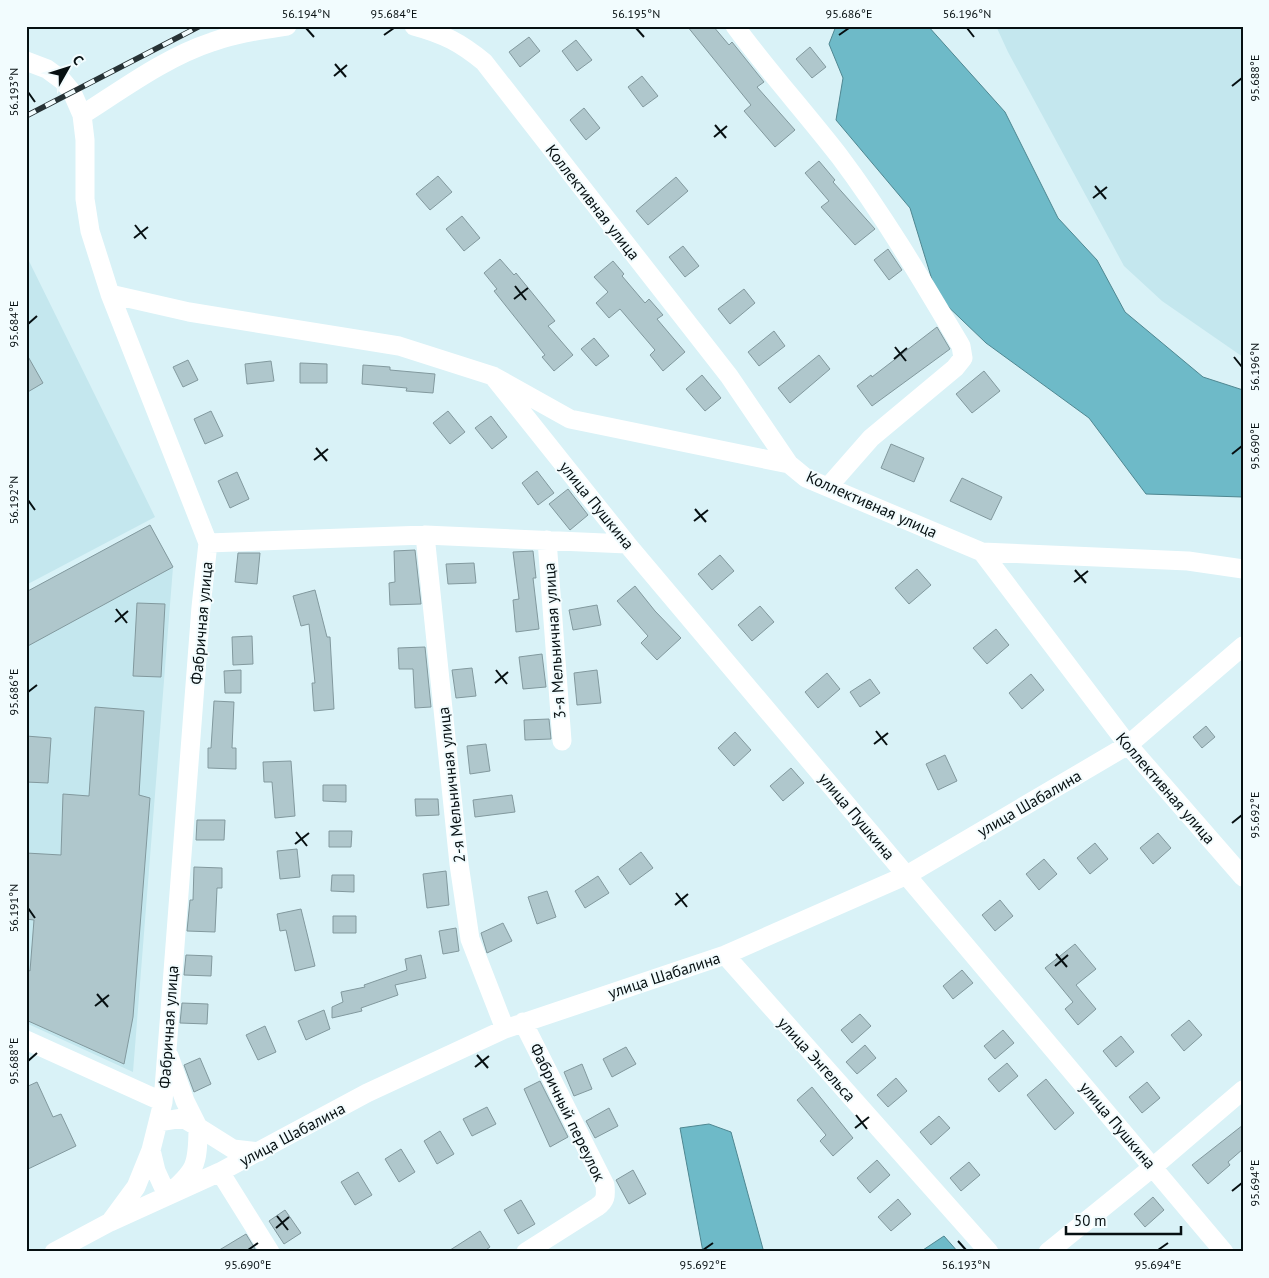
<svg xmlns="http://www.w3.org/2000/svg" width="1269" height="1278" font-family="'PT Sans',sans-serif">
	<rect width="100%" height="100%" fill="#d9f2f7"/>
	<path fill="#c4e7ee" d="M996 26H1243V357L1162 301 1124 266 1008 52Z
		M26 255 155 517 26 585Z
		M150 525 173 567 133 1072 26 1023V592Z"/>
	<path fill="#6ebac8" stroke="#4f8791" d="M836 26H928L1005 112 1058 218 1097 260 1125 312 1203 377 1243 390V497L1146 494 1089 418 986 343 937 296 910 208 836 120 843 78 829 44Z
		M709 1124 731 1132 763 1249 766 1252H703L680 1128Z
		M944 1236 958 1252H920Z"/>
	<path fill="#afc7cc" stroke="#82999e" d="M687 26H713L729 45 732 42 764 82 757 87 795 130 775 147 744 111 751 105Z
		M529 37 540 51 520 67 509 52Z
		M576 40 592 60 577 71 562 51Z
		M810 47 826 67 812 78 796 59Z
		M642 76 658 96 643 107 628 87Z
		M584 108 600 128 586 140 570 120Z
		M819 161 835 180 833 182 875 229 855 245 821 207 829 201 805 173Z
		M438 176 452 192 430 210 416 194Z
		M676 177 688 191 648 225 636 211Z
		M462 216 480 238 464 251 446 229Z
		M683 246 699 266 685 277 669 257Z
		M888 249 902 270 889 280 874 260Z
		M500 259 514 275 516 273 555 321 548 326 573 355 554 371 542 357 545 355 494 291 497 289 484 273Z
		M613 261 624 274 622 276 645 303 649 299 663 315 657 319 685 352 663 371 650 355 655 350 620 309 609 318 596 303 608 292 594 277Z
		M744 289 755 303 730 324 718 309Z
		M937 327 950 349 872 406 857 386 871 375 872 377Z
		M774 331 785 346 759 366 748 352Z
		M594 338 609 356 596 366 581 349Z
		M26 353 43 383 26 393Z
		M819 355 830 369 790 403 778 388Z
		M188 360 198 380 183 387 173 367Z
		M271 361 274 381 247 384 245 364Z
		M300 363 327 364V383H300Z
		M363 365 390 367V370L435 374 433 393 406 391 407 388 362 384Z
		M984 371 1000 391 972 413 956 394Z
		M702 375 721 398 705 411 686 389Z
		M211 411 223 436 205 444 194 419Z
		M448 411 465 432 450 444 433 423Z
		M491 416 507 437 492 449 475 428Z
		M891 444 924 458 914 482 881 468Z
		M537 471 554 493 538 505 522 483Z
		M237 472 249 499 230 508 218 481Z
		M962 478 1002 497 991 520 950 501Z
		M568 489 588 515 570 530 549 504Z
		M150 525 173 567 26 647V592Z
		M415 550 421 604 390 605 389 583 395 582 394 551Z
		M533 551 536 578H533L539 629 516 632 513 600 519 599 513 552Z
		M238 553H260L257 584 235 582Z
		M720 555 734 571 712 590 698 574Z
		M474 563 476 583 448 584 446 564Z
		M917 569 931 585 909 604 895 588Z
		M635 586 655 611 681 638 657 660 641 643 648 636 617 601Z
		M315 590 327 637H330L334 709 314 711 312 683H315L309 624 301 626 293 596Z
		M137 603 165 604 161 677 133 676Z
		M597 605 601 625 573 630 569 610Z
		M760 606 774 622 752 641 738 625Z
		M996 629 1009 645 987 664 973 648Z
		M252 636 253 664 233 665 232 637Z
		M425 647 431 707 415 708 413 669H399L398 648Z
		M542 654 546 687 523 689 519 657Z
		M472 668 476 696 456 698 452 670Z
		M241 670V693H225L224 671Z
		M597 670 601 703 577 705 574 673Z
		M827 673 840 689 818 708 805 692Z
		M1031 674 1044 690 1022 709 1009 693Z
		M870 679 880 693 860 707 850 692Z
		M214 701 234 702 232 748H236V769L208 768V748H211Z
		M95 707 144 711 139 795 150 798 133 1017 124 1064 26 1020V969L30 971 34 920 26 919V853L61 855 63 794 89 796Z
		M549 719 551 739 525 740 524 720Z
		M1206 726 1215 737 1202 748 1193 737Z
		M735 732 751 750 734 766 718 748Z
		M26 736 51 738 48 783 26 782Z
		M486 744 490 771 470 774 467 746Z
		M945 755 957 781 938 790 926 764Z
		M291 761 295 816 275 818 272 782H264L263 762Z
		M791 768 804 783 783 801 770 786Z
		M323 785H346V802L323 801Z
		M512 795 515 812 475 817 473 800Z
		M415 799H438L439 815 416 816Z
		M197 820H225L224 840H196Z
		M329 831H352L351 847H329Z
		M1158 833 1171 848 1153 864 1140 848Z
		M1095 843 1108 859 1090 874 1077 858Z
		M297 849 300 877 280 879 277 851Z
		M641 852 653 868 630 885 619 869Z
		M1044 859 1057 874 1039 890 1026 874Z
		M194 867 222 868V888H217L215 932 187 931 190 900H193Z
		M446 871 449 905 427 908 423 874Z
		M332 875H354V892L331 891Z
		M598 876 609 893 585 908 575 891Z
		M547 891 556 917 537 924 528 897Z
		M1000 900 1013 916 995 931 982 915Z
		M301 909 315 966 295 971 286 930 280 931 277 914Z
		M333 916H356V933H333Z
		M503 923 512 941 487 953 481 933Z
		M456 928 459 951 443 954 439 931Z
		M1075 944 1096 969 1076 985 1096 1009 1078 1025 1065 1009 1073 1002 1045 968Z
		M186 955 212 956 211 976 184 975Z
		M421 955 426 978 395 985 398 995 361 1008 362 1011 332 1018V1007L343 1002 341 992 365 987 364 985 407 970 405 959Z
		M962 970 973 983 953 999 943 986Z
		M182 1003 208 1004 207 1024 180 1023Z
		M324 1010 330 1029 306 1040 298 1021Z
		M860 1014 871 1026 852 1043 841 1030Z
		M1189 1020 1202 1035 1184 1051 1171 1035Z
		M265 1026 276 1052 258 1060 246 1035Z
		M1003 1030 1014 1043 995 1059 984 1046Z
		M1121 1036 1134 1052 1116 1067 1103 1051Z
		M865 1045 876 1058 857 1074 846 1062Z
		M626 1047 636 1064 612 1077 603 1059Z
		M200 1058 211 1084 194 1092 184 1065Z
		M1007 1063 1018 1076 999 1092 988 1079Z
		M582 1064 592 1089 574 1096 564 1072Z
		M896 1078 907 1091 888 1107 877 1095Z
		M1046 1079 1074 1113 1055 1130 1027 1095Z
		M540 1081 568 1137 550 1147 524 1089Z
		M37 1082 53 1117 61 1114 76 1146 26 1170V1087Z
		M1147 1082 1160 1098 1142 1113 1129 1097Z
		M812 1087 853 1138 833 1156 820 1141 826 1135 797 1100Z
		M487 1107 496 1124 472 1136 463 1119Z
		M609 1108 618 1126 595 1138 586 1121Z
		M939 1116 950 1128 931 1145 920 1132Z
		M1243 1125V1149L1228 1162 1230 1165 1208 1184 1192 1165Z
		M440 1131 454 1154 437 1164 424 1141Z
		M401 1149 415 1172 399 1182 385 1159Z
		M877 1160 890 1175 870 1193 857 1178Z
		M969 1162 980 1175 961 1191 950 1178Z
		M633 1170 646 1194 629 1204 616 1180Z
		M358 1172 372 1195 355 1205 341 1182Z
		M1153 1197 1164 1210 1145 1227 1134 1214Z
		M898 1199 911 1214 891 1231 878 1217Z
		M521 1200 535 1224 518 1234 504 1210Z
		M285 1210 301 1233 284 1244 269 1221Z
		M480 1231 490 1247 483 1252H447Z
		M246 1234 257 1252H216Z"/>
	<g fill="none" stroke-linecap="round" stroke-linejoin="round">
		<path stroke="#fff" stroke-width="19" d="M414 26C444 34 461 43 484 62L729 376 789 464 806 478 982 552 1128 745 1243 877
			M735 26C768 71 806 113 840 157 885 217 923 282 961 346L963 358 955 368 871 438 828 487
			M26 61 47 69 62 80 72 92 82 115 85 140V199L90 231 110 294 208 543 201 607 163 1102 151 1150 136 1187 111 1221
			M82 115C123 89 166 57 212 42 237 33 261 30 287 26
			M110 294 189 312 399 346 493 376 570 419 789 464
			M493 376 627 544 1224 1252
			M425 535 459 864 470 939 505 1029
			M547 540 562 741
			M208 543 425 535 627 544
			M982 552 1188 561 1243 569
			M725 955 989 1252
			M523 1022 605 1185C606 1196 606 1201 597 1207L526 1252
			M26 1040 163 1102
			M169 1056 185 1101 198 1127 233 1149 259 1152
			M151 1150 156 1171 167 1195C196 1171 198 1165 198 1127L183 1118 158 1122
			M220 1172 270 1252
			M54 1252 110 1222 220 1172 367 1093 505 1029 725 955 907 875 1128 745 1243 646
			M1048 1252 1153 1167 1243 1090"/>
		<g stroke="#273235" stroke-width="5.5">
			<path id="rail" d="M26 116 200 26"/>
		</g>
		<use href="#rail" stroke="#f2fcfe" stroke-width="4" stroke-dasharray="11" stroke-linecap="butt"/>
	</g>
	<path fill="none" stroke="#071012" stroke-width="2" d="M306 28 314 37M636 28 644 37M967 28 974 37M384 35 394 28M839 35 849 28M335 64 346 77M334 76 347 65M1232 86 1242 78M28 92 35 102M715 125 726 138M714 137 727 126M1095 186 1106 199M1093 198 1107 187M135 225 146 239M134 238 148 227M515 286 526 300M514 299 528 288M28 324 37 316M895 347 906 361M1234 357 1242 367M894 359 907 348M316 448 327 461M1232 454 1242 446M314 460 328 449M28 500 35 510M695 509 706 522M694 521 708 510M1075 570 1086 583M1074 582 1088 571M116 609 127 623M115 622 128 611M496 670 507 684M495 683 508 672M28 692 37 685M876 731 887 745M874 744 888 733M1232 823 1242 815M296 832 307 846M295 844 309 833M676 893 687 907M675 905 688 894M28 908 35 918M1056 954 1067 967M1055 966 1068 955M97 994 108 1007M95 1006 109 995M477 1055 488 1068M28 1061 37 1053M475 1067 489 1056M856 1115 867 1129M855 1128 869 1117M1232 1191 1242 1183M277 1216 288 1230M276 1228 289 1217M958 1241 966 1250M248 1250 258 1243M703 1250 713 1243M1158 1250 1168 1243"/>
	<g text-anchor="middle" dominant-baseline="central" stroke-width="4" stroke-linejoin="round" paint-order="stroke">
		<g font-size="16" fill="#071012" stroke="#f2fcfe">
			<text transform="translate(593 202) rotate(52)">Коллективная улица</text>
			<text transform="translate(872 504) rotate(24)">Коллективная улица</text>
			<text transform="translate(597 505) rotate(51)">улица Пушкина</text>
			<text transform="translate(201 623) rotate(-85)">Фабричная улица</text>
			<text transform="translate(554 641) rotate(-94)">3-я Мельничная улица</text>
			<text transform="translate(451 785) rotate(-96)">2-я Мельничная улица</text>
			<text transform="translate(1166 788) rotate(49)">Коллективная улица</text>
			<text transform="translate(1029 803) rotate(-30)">улица Шабалина</text>
			<text transform="translate(857 816) rotate(50)">улица Пушкина</text>
			<text transform="translate(664 975) rotate(-18)">улица Шабалина</text>
			<text transform="translate(168 1027) rotate(-86)">Фабричная улица</text>
			<text transform="translate(817 1059) rotate(48)">улица Энгельса</text>
			<text transform="translate(568 1112) rotate(64)">Фабричный переулок</text>
			<text transform="translate(1118 1125) rotate(50)">улица Пушкина</text>
			<text transform="translate(292 1134) rotate(-28)">улица Шабалина</text>
		</g>
	</g>
	<rect width="1269" height="1278" fill="none" stroke="#f2fcfe" stroke-width="55"/>
	<g transform="translate(68 68) rotate(51)" stroke="#f2fcfe" stroke-width="4" paint-order="stroke">
	<path d="M0-4L9 19L0 12L-9 19Z" fill="#071012"/>
	<text y="-8" font-size="14" font-weight="bold" text-anchor="middle" fill="#071012">С</text>
	</g>
	<path d="M1066 1226v8h115v-8" fill="none" stroke="#071012" stroke-width="2.5"/>
	<text x="1074" y="1226" font-size="15" fill="#071012" stroke="#f2fcfe" stroke-width="4" paint-order="stroke">50 m</text>
	<rect x="28" y="28" width="1214" height="1222" fill="none" stroke="#071012" stroke-width="2"/>
	<g font-size="12" text-anchor="middle" fill="#071012">
		<text x="306" y="18">56.194°N</text>
		<text x="394" y="18">95.684°E</text>
		<text x="636" y="18">56.195°N</text>
		<text x="849" y="18">95.686°E</text>
		<text x="967" y="18">56.196°N</text>
		<text transform="translate(1255 78) rotate(-90)" y="4">95.688°E</text>
		<text transform="translate(14 92) rotate(-90)" y="4">56.193°N</text>
		<text transform="translate(14 324) rotate(-90)" y="4">95.684°E</text>
		<text transform="translate(1255 367) rotate(-90)" y="4">56.196°N</text>
		<text transform="translate(1255 446) rotate(-90)" y="4">95.690°E</text>
		<text transform="translate(14 500) rotate(-90)" y="4">56.192°N</text>
		<text transform="translate(14 692) rotate(-90)" y="4">95.686°E</text>
		<text transform="translate(1255 815) rotate(-90)" y="4">95.692°E</text>
		<text transform="translate(14 908) rotate(-90)" y="4">56.191°N</text>
		<text transform="translate(14 1061) rotate(-90)" y="4">95.688°E</text>
		<text transform="translate(1255 1183) rotate(-90)" y="4">95.694°E</text>
		<text x="248" y="1269">95.690°E</text>
		<text x="703" y="1269">95.692°E</text>
		<text x="966" y="1269">56.193°N</text>
		<text x="1158" y="1269">95.694°E</text>
	</g>
</svg>
